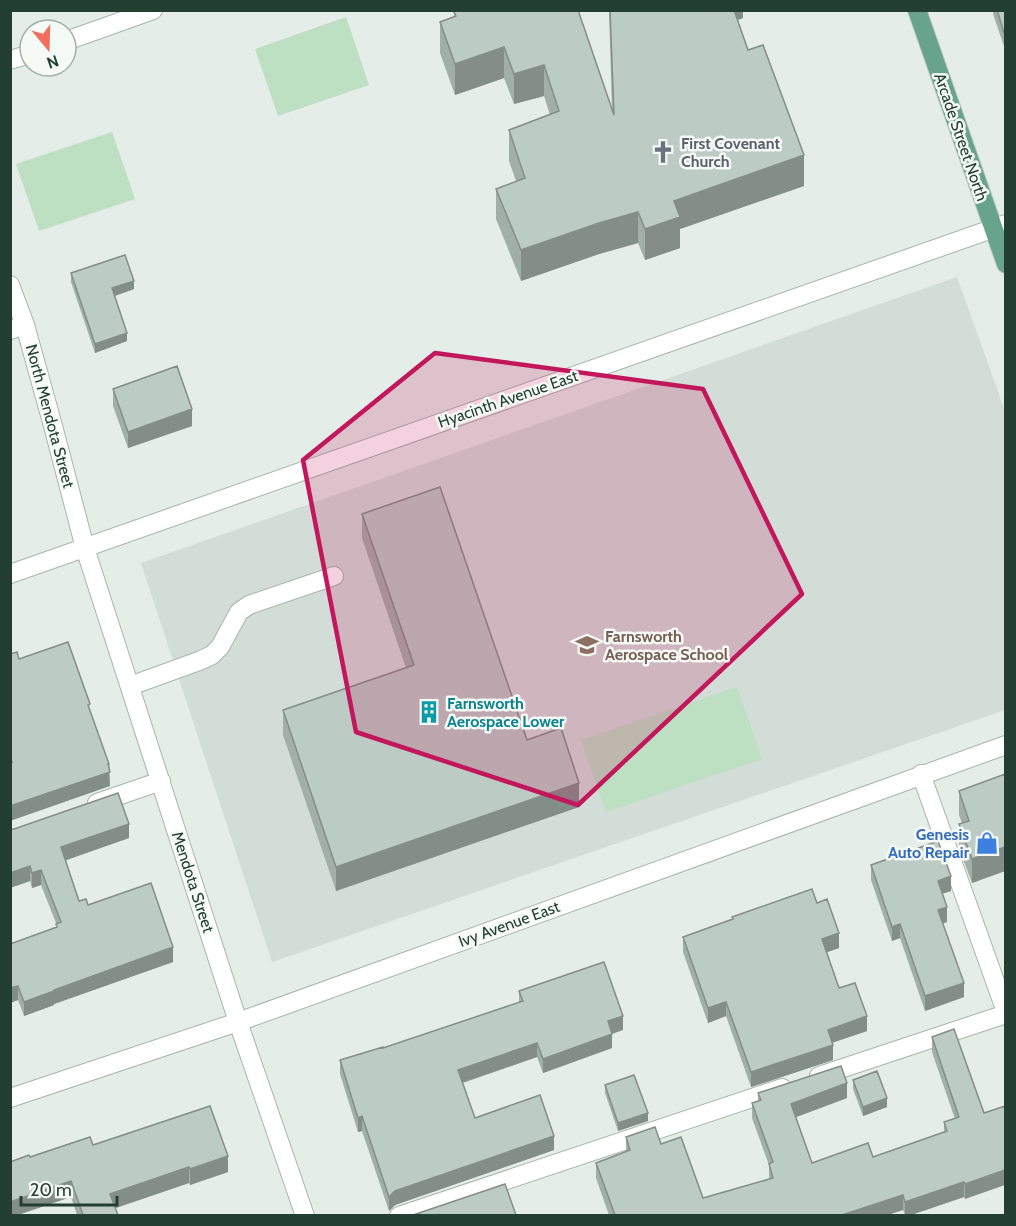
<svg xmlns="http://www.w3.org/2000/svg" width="1016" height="1226" font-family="Cabin,sans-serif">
	<rect width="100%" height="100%" fill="#e4ede8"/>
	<path fill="#d2ddd7" d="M957 277 1005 411V710L272 962 141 563Z"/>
	<path fill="#bddfc2" d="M346 17 369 85 278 116 255 49Z
		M112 132 135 199 39 231 16 164Z
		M737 687 762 759 606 812 581 740Z"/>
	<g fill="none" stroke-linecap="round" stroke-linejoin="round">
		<g stroke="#a6b5ae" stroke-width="20">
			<path id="lane" d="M10 330 25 325
				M130 686 199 661 212 655 220 647 239 612 249 605 334 576
				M921 774 1006 1012
				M97 803 161 781
				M819 1076 1006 1014
				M399 1216 782 1088"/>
		</g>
		<g stroke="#a6b5ae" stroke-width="20">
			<path id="street" d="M66 41 153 10
				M10 60 30 54
				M10 285 25 325 53 426 85 548 238 1022 305 1216
				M10 574 1006 224
				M10 1098 238 1022 1006 745"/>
		</g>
		<g stroke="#c1c9c6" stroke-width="20">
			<path id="primary" d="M917 10 1006 264"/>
		</g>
		<use href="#lane" stroke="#fff" stroke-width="18"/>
		<use href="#street" stroke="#fff" stroke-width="18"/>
		<use href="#primary" stroke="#68a38d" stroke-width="18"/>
	</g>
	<path fill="#a2afa8" d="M458 10 612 112 609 10H743V18L737 20 748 50 804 186 680 229V248L645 260 638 243 599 254 521 281 496 219V189L516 181 509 161V130L550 115 544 96 514 104 504 78 455 95 440 53V22L454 17V12Z
		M993 10H1005V49L993 14Z
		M71 273 134 289 114 296 127 341 95 353 71 282Z
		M113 389 192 426 128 448 113 406Z
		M362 514 527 740 579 807 336 891 283 735V710L406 668 362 538Z
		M1005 774V871L972 883 959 848V824L962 823 959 815V791Z
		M10 829 129 838 65 860 79 901 88 905 173 962 54 1004V1005L24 1016 18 1000 10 1003V944L56 927V923L41 885 32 888 30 881 10 888Z
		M871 865 951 891 942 894 947 922 943 923 964 997 925 1011 900 938 892 941 871 880Z
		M817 903 839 948 827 952 839 988 867 1031 832 1043 833 1060 751 1087 726 1016 708 1023 683 952V937L732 919V917Z
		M519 991 623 1030 612 1034V1048L543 1073 537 1057 463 1083 475 1118 554 1150 395 1205 389 1211 362 1131 358 1132 340 1074V1060L383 1048 519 1003Z
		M932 1037 984 1113 965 1199 964 1197 911 1215H905L903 1210 887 1215H609L596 1178V1163L626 1152V1137L661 1144 703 1198 769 1179V1165L752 1118V1103L758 1101V1093L847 1098 796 1117 812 1163 873 1157 944 1133V1122L955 1119 932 1052Z
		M853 1080 887 1107 863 1116 853 1089Z
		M605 1085 648 1121 618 1131 605 1093Z
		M93 1145 228 1172 190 1185 189 1183 115 1208 118 1215H77L71 1197 30 1157Z"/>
	<path fill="#848e88" d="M728 10H743V18L728 24Z
		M504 47V78L455 95V64Z
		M544 65V96L514 104V74Z
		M804 155V186L680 229V248L645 260V229L674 201Z
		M638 212V243L599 254 521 281V250L599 223Z
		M134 281V289L112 297V288Z
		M127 333V341L95 353V344Z
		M192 409V426L128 448V432Z
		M109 764 110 786 10 821V806Z
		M579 783V807L336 891V867Z
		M129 824V838L61 862V847Z
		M1005 847V871L972 883V859Z
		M30 866V881L10 888V873Z
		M41 870V885L32 888V873Z
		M951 876V891L938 895V881Z
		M947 907V922L938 925V910Z
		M900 924V938L892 941V927Z
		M839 933V948L822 954V939Z
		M173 947V962L54 1004V1005L24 1016V1002L54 990Z
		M964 983V997L925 1011V996Z
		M18 986V1000L10 1003V988Z
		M726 1002V1016L708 1023V1008Z
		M623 1016V1030L608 1035V1021Z
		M867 1016V1031L828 1044V1030Z
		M612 1034V1048L543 1073V1059Z
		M537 1043V1057L458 1084V1070Z
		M833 1045V1060L751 1087V1072Z
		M847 1083V1098L791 1119V1104Z
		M887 1098V1107L863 1116V1107Z
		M648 1113V1121L618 1131V1123Z
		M362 1116V1131L358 1132V1118Z
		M554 1136V1150L395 1205 389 1211V1197L395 1191Z
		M228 1156V1172L190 1185V1169Z
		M189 1167V1183L110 1210V1194Z
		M1005 1170V1185L965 1199V1184Z
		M71 1181V1197L18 1215H10V1202Z
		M964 1182V1197L911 1215H905V1202Z
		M903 1195V1210L887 1215H842Z"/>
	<path fill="#bccbc3" stroke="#848e88" stroke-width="1.5" d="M458 10H578L614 115 610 10H734L748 50 763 45 804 155 674 201 680 217 645 229 638 212 599 223 521 250 496 189 525 178 509 130 559 111 544 65 514 74 504 47 455 64 440 22 456 16 454 12Z
		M997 10H1005V36Z
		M125 255 134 281 112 288 127 333 95 344 71 273Z
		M177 366 192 409 128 432 113 389Z
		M440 487 527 740 561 728 579 783 336 867 283 710 414 665 362 514Z
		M68 642 90 704 88 705 109 764H108L110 772 10 806V762H12L10 757V654L17 652 19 659Z
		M1005 774V847L972 859 959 824 969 821 959 791Z
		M118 793 129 824 61 847 79 901 86 899 88 905 151 883 173 947 54 990V991L24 1002 18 986 10 988V944L57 927 56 924 61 922 41 870 32 873 30 866 10 873V829H14Z
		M938 841 951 876 938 881 947 907 938 910 964 983 925 996 900 924 892 927 871 865Z
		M812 889 817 903 827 899 839 933 822 939 839 988 855 983 867 1016 828 1030 833 1045 751 1072 726 1002 708 1008 683 937 733 919 732 917Z
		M604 962 623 1016 608 1021 612 1034 543 1059 537 1043 458 1070 475 1118 540 1095 554 1136 395 1191 389 1197 362 1116 358 1118 340 1060 383 1047V1048L523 1001 519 991Z
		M954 1029 984 1113 1005 1106V1170L965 1184 964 1182 905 1202 903 1195 842 1215H615L596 1163 630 1150 626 1137 655 1127 661 1144 681 1137 703 1198 773 1178 769 1164 773 1162 752 1103 761 1100 758 1093 841 1066 847 1083 791 1104 812 1163 868 1143 873 1157 947 1131 944 1122 959 1117 932 1037Z
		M877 1071 887 1098 863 1107 853 1080Z
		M634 1075 648 1113 618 1123 605 1085Z
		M210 1106 228 1156 190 1169 189 1167 110 1194 118 1215H83L71 1181 10 1202V1162L29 1155 30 1157 90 1137 93 1145Z
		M505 1184 516 1215H413Z"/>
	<path fill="#c2185b" fill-opacity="0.2" stroke="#c2185b" stroke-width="4.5" stroke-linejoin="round" d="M435 353 703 389 802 594 578 805 356 732 303 460Z"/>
	<defs>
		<g id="church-bare" transform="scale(1.8)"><path d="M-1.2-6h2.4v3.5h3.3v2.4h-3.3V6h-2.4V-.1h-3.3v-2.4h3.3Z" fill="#6b7280" stroke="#f5faf6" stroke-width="2.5" paint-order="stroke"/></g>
		<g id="school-bare" transform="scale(1.8)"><path d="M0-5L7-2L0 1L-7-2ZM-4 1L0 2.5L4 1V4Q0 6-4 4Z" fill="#8d6e63" stroke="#f5faf6" stroke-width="2.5" paint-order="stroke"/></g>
		<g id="building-bare" transform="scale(1.8)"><path d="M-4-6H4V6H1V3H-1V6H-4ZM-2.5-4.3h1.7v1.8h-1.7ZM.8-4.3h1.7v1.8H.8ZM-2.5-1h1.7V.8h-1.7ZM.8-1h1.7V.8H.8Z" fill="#0f9aa8" stroke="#f5faf6" stroke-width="2.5" paint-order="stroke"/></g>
		<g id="shop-bare" transform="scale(1.8)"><path d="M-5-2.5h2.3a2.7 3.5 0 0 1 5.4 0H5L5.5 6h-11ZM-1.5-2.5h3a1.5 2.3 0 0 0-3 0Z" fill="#3f7fe0" stroke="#f5faf6" stroke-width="2.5" paint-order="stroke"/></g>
	</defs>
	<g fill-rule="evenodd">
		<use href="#church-bare" x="663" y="152"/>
		<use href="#school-bare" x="587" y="645"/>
		<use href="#building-bare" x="429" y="712"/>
		<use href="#shop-bare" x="987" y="843"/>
	</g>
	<g text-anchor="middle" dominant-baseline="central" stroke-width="5" stroke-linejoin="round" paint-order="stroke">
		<g font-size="16" fill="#233f34" stroke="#f5faf6">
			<text transform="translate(961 137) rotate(71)">Arcade Street North</text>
			<text transform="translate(508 399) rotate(-19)">Hyacinth Avenue East</text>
			<text transform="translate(50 416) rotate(75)">North Mendota Street</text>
			<text transform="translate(193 882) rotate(72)">Mendota Street</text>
			<text transform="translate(509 924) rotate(-20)">Ivy Avenue East</text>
		</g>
		<g font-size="16" font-weight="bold" fill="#5b616d" stroke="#f5faf6" text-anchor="start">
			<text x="681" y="143">First Covenant<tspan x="681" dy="18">Church</tspan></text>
		</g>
		<g font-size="16" font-weight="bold" fill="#785e54" stroke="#f5faf6" text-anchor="start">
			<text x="605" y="636">Farnsworth<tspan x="605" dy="18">Aerospace School</tspan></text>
		</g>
		<g font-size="16" font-weight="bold" fill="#0d838f" stroke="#f5faf6" text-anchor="start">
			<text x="447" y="703">Farnsworth<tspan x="447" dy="18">Aerospace Lower</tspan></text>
		</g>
		<g font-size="16" font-weight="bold" fill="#366cbe" stroke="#f5faf6" text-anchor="end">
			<text x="969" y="834">Genesis<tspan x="969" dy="18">Auto Repair</tspan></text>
		</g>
	</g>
	<rect width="1016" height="1226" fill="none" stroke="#233f34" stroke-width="24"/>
	<g transform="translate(48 48) rotate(161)"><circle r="28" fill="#f5faf6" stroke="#a1afa8" stroke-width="1.5"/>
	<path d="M0-4.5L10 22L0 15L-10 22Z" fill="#f36e5c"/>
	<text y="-9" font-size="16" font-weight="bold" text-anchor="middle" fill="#233f34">N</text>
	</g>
	<path d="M21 1196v9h96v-9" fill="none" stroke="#233f34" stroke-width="3"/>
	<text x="30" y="1196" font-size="18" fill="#233f34" stroke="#f5faf6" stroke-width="4.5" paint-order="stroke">20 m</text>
</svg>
